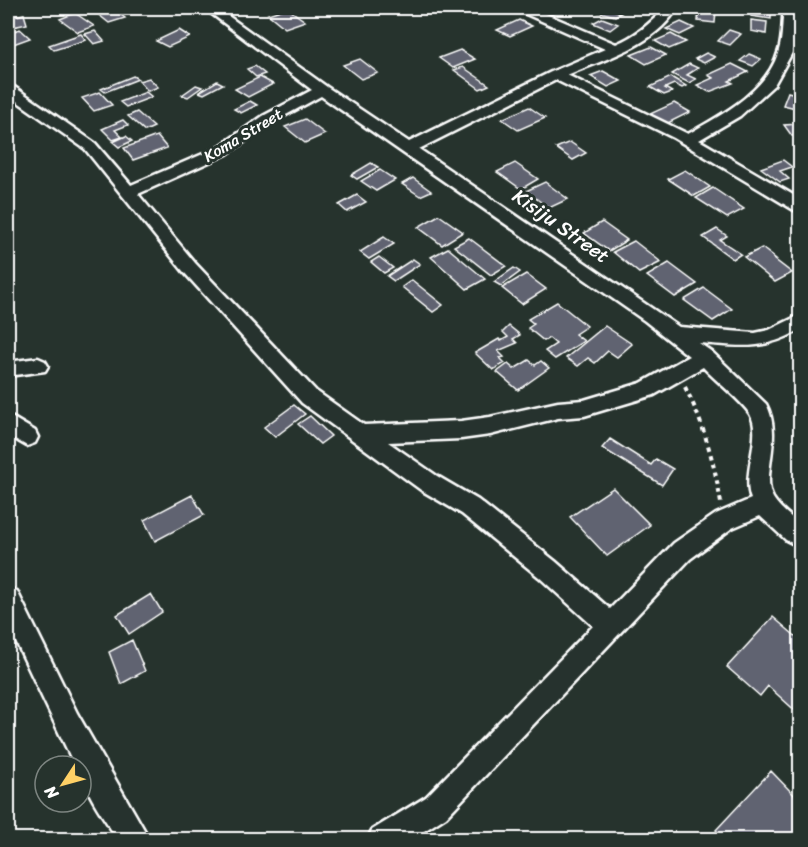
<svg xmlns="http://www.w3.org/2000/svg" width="808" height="847" font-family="Sriracha,sans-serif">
	<rect width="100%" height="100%" fill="#26332d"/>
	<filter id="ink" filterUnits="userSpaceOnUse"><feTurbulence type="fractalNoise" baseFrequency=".0167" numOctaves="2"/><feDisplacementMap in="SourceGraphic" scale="12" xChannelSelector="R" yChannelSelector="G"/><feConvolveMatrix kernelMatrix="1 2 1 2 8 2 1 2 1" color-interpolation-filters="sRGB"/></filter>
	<g filter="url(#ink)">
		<path fill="#616471" stroke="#fff" stroke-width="1.5" d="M287 8 305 21 285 28 268 14Z
			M608 8 621 13 615 16 599 12Z
			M699 8 716 10 715 23 698 21Z
			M760 8 771 10V19L751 16V11L759 13Z
			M115 10 125 18 109 23 99 15Z
			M75 13 94 26 78 32 60 19Z
			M24 14 27 24 8 28V18Z
			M602 18 618 24 610 30 593 23Z
			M519 20 532 26 510 36 497 30Z
			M751 20 767 22 766 34 751 31Z
			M681 22 694 28 680 35 666 29Z
			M20 29 30 38 8 46V33Z
			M179 30 190 37 168 47 156 41Z
			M729 30 741 34 730 45 718 41Z
			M95 31 104 41 94 44 85 34Z
			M81 34 86 40 54 50 49 45Z
			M671 34 686 42 669 49 655 41Z
			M651 47 666 55 646 64 631 55Z
			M460 50 475 59 453 68 439 58Z
			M706 53 715 57 704 63 695 59Z
			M749 54 761 59 753 66 740 61Z
			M360 59 378 73 361 79 343 65Z
			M689 64 698 68 687 75 696 79 689 83 672 74Z
			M732 64 748 72 729 81 733 83 709 92 697 85 713 78 708 75Z
			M255 66 265 74 256 77 247 69Z
			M463 67 489 85 480 89 454 70Z
			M603 71 621 81 608 87 590 76Z
			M133 76 138 79 105 92 101 89Z
			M260 77 273 84 248 97 235 89Z
			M671 77 686 86 682 88 674 84 665 88 672 92 664 95 650 87Z
			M149 78 158 87 148 91 139 81Z
			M217 81 223 84 204 94 199 92Z
			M196 85 202 87 188 97 182 95Z
			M100 92 112 105 94 111 82 98Z
			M146 92 152 97 126 107 120 102Z
			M788 92 800 95V109L783 105Z
			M250 101 257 105 241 113 234 109Z
			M674 103 690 112 666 124 650 114Z
			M529 107 545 118 518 130 502 119Z
			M137 112 154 127 145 131 128 116Z
			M305 119 325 134 305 143 285 127Z
			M123 120 128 125 115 130 122 137 113 140 102 129Z
			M800 124V136H792L784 125Z
			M126 136 132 141 119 147 113 142Z
			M157 136 167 148 133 160 124 148Z
			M570 142 586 153 573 160 556 148Z
			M783 160 792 167 780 171 789 179 780 182 761 168Z
			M371 163 378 167 357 179 351 175Z
			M515 163 538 179 521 189 497 172Z
			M380 170 395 180 376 191 361 181Z
			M685 170 710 187 694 196 668 179Z
			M413 178 431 191 420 196 402 184Z
			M545 182 568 199 549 208 526 191Z
			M713 188 744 209 727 218 696 198Z
			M357 195 366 202 347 212 339 205Z
			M439 215 463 232 442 245 418 227Z
			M602 222 627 240 609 251 584 233Z
			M717 229 727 236 720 240 741 254 733 259 703 237Z
			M384 237 394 244 369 259 360 252Z
			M469 238 506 266 491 275 454 246Z
			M634 241 661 262 639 273 613 252Z
			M448 248 485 279 467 289 431 257Z
			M762 248 776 259H774L792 273 775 282 744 257Z
			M379 257 393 268 384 273 371 262Z
			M413 259 420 264 394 281 387 276Z
			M669 263 697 284 675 297 647 276Z
			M514 268 520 272 501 286 494 282Z
			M526 274 546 289 522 304 502 288Z
			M412 280 443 305 433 312 402 287Z
			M704 288 732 309 713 321 684 300Z
			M557 302 587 326 575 334 584 341 555 359 545 351 556 344 549 338 544 341 528 328 534 324 528 319Z
			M509 326 520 335 513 339 517 343 498 351 504 357 500 358 505 363 493 370 475 353 499 339 501 341 508 337 503 332Z
			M605 326 632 344 617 357 608 351 595 363 588 358 578 366 566 358Z
			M529 360 535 365 541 361 549 368 518 390 497 372 508 364 514 369Z
			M294 405 305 414 275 437 264 427Z
			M310 416 331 436 320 444 298 424Z
			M610 439 651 465 656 459 673 469 662 485 602 448Z
			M613 488 650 525 607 556 570 517Z
			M192 495 204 515 155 541 144 520Z
			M151 594 162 612 129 634 117 615Z
			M773 617 800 640V715L768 686 760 696 727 667Z
			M132 640 145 671 121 684 109 652Z
			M771 771 800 801V840H725L716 830Z"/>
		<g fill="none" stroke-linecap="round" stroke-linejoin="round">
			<g stroke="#fff" stroke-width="5">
				<path id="street" d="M204 8H217L327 87 409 142 551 72 605 49 519 11 517 8H532L616 44C636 36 651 23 665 8H677C656 45 605 59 567 75L688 134C722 115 768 91 779 50 783 37 782 21 784 8H796L793 51 774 85 740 116 699 140 800 199V211L794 210 674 138 556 80 419 149 679 327 755 333 769 330 800 315V330C762 351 741 346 699 343L712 352 766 404C784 438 760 475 773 498 779 508 791 517 800 524V547L786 540 760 516 732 528 690 559 446 817 410 840H367L372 830 426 797 593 626 539 577 462 514 421 490 302 403 183 271 85 149 8 95V85L13 86 95 143 131 185 217 148 263 116 312 90ZM321 96 645 321 689 356 641 383 584 400 558 402 490 417 461 421 364 425 316 391 195 263 138 194 227 154 273 122ZM703 367C715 380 742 401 750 414 763 436 741 474 751 499L716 514 674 543 610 609 555 561 478 500 437 476 388 442 461 439 490 435 558 418 584 416 654 395Z
					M38 358 45 361 48 366 45 371 8 376V362Z
					M8 415 35 431 38 437 35 443 27 446 8 435Z
					M8 587 17 591 77 713 150 840H118C106 820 81 788 81 766H75L73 762 8 625Z"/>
			</g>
			<path stroke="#fff" stroke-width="4" stroke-dasharray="4.5 4.5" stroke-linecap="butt" d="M685 387C704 424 714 462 721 503"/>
			<path stroke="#fff" stroke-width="4.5" stroke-dasharray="6 6" stroke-linecap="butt" d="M441 840 447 830"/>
			<use href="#street" fill="#26332d" fill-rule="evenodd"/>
		</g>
	</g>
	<g text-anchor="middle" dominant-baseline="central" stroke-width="6" stroke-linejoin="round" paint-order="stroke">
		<g font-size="16" fill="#fff" stroke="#26332d">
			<text transform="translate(243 135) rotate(-31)">Koma Street</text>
		</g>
		<g font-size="20" fill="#fff" stroke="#26332d">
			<text transform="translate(561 226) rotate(35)">Kisiju Street</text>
		</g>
	</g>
	<rect width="808" height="847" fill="none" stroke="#26332d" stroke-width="30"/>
	<rect x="15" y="15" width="778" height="817" fill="none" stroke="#fff" stroke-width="2" filter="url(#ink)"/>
	<g transform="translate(63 784) rotate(234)"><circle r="28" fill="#26332d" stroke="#7d8581" stroke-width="1.5"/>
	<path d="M0-4.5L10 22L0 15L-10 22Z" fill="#ffd166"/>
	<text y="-9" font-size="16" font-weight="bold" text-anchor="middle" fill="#ffffff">N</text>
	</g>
</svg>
